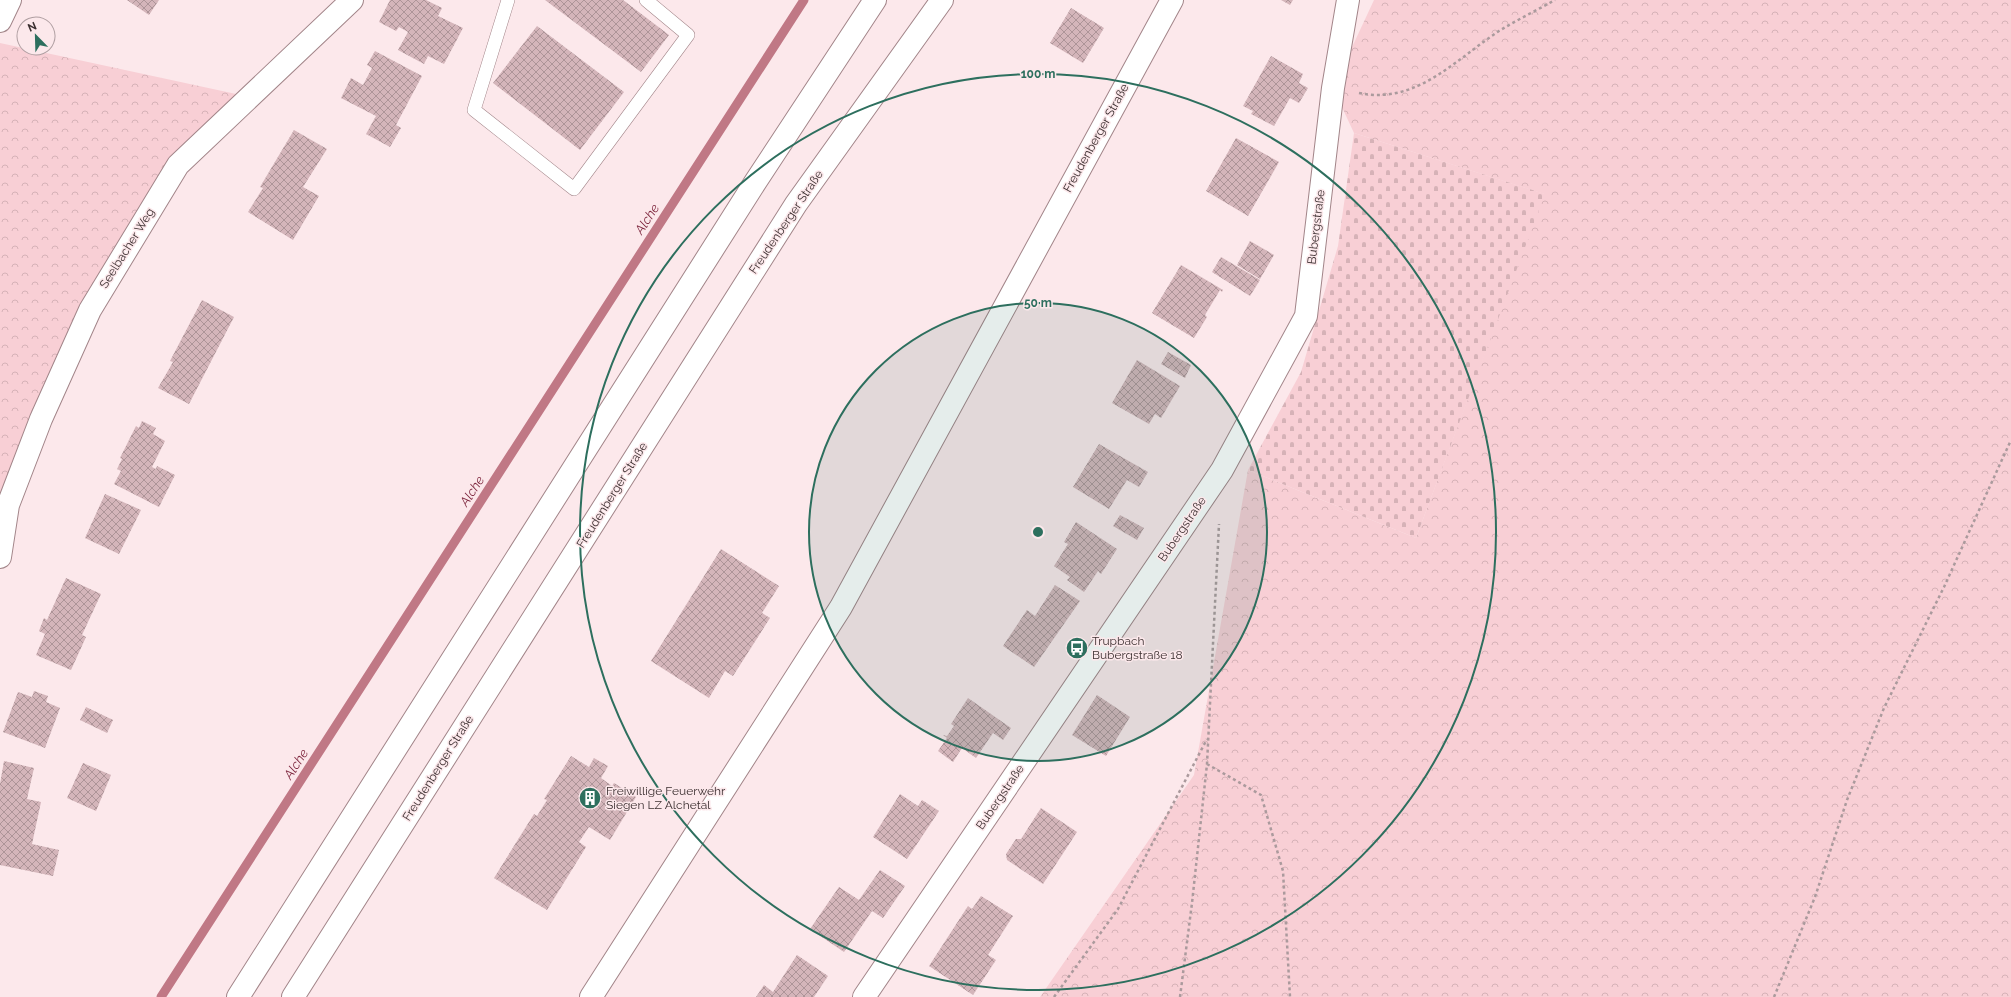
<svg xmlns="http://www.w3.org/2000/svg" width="2011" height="997" font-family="Raleway,sans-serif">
	<defs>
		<pattern id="forest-crowns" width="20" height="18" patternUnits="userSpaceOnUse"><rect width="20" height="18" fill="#f8cfd5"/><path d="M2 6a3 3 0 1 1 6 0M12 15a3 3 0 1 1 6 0" fill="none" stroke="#d6b2b7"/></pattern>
		<pattern id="cemetery-stones" width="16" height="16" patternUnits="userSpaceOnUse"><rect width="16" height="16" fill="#f8cfd5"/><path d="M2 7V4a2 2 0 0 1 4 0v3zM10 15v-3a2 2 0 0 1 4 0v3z" fill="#d6b2b7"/></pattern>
		<pattern id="building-cross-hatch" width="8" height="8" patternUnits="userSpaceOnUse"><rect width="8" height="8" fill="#d4b5ba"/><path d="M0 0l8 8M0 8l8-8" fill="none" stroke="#ad9498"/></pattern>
	</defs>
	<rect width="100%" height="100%" fill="#fce8eb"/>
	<path fill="url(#forest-crowns)" d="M1374 0H2011V997H1040L1194 775 1248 470 1416 538 1544 194 1354 133 1333 88Z
		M0 43 250 97 178 165 90 309 0 557Z"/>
	<path fill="url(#cemetery-stones)" d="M1354 133 1545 194 1416 538 1248 470 1301 372 1338 246Z"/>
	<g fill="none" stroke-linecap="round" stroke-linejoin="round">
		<path stroke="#c07885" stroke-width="9" d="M161 997 804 0"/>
	</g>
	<path fill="url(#building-cross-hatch)" d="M127 0H159L149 15Z
		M390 0H426L442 8 438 16 463 28 444 64 428 56 424 64 398 50 408 32 399 27 396 31 379 22Z
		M545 0H623L669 35 641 72Z
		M1281 0H1293L1290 5Z
		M1071 8 1104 28 1083 63 1050 43Z
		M537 26 624 92 580 150 493 83Z
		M375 51 422 76 396 125 401 128 390 147 366 134 376 116 341 98 351 78 363 85 372 68 367 65Z
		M1271 56 1303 74 1299 83 1308 88 1299 103 1290 98 1274 126 1251 114 1253 111 1243 106Z
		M294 130 327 149 303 187 319 196 293 240 248 212 263 188 260 187Z
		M1236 138 1279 162 1248 216 1206 191Z
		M1250 241 1274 255 1260 279 1237 265Z
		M1221 257 1260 280 1250 296 1212 272Z
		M1181 265 1223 290 1222 292 1220 290 1205 315 1207 317 1194 338 1152 313Z
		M202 300 234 317 189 404 158 388 173 362 170 361Z
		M1168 352 1191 365 1185 378 1161 364Z
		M1137 360 1180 386 1161 418 1155 414 1149 424 1112 403Z
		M142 421 156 428 153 434 165 441 152 467 156 469 157 466 175 475 159 507 114 484 121 471 117 469 122 459 120 458 136 426 139 428Z
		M1099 444 1148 472 1139 487 1127 480 1109 509 1073 487Z
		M105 494 141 510 119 554 85 538Z
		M1120 515 1144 528 1137 540 1113 526Z
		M1076 522 1117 549 1101 574 1098 571 1084 592 1067 580 1070 577 1054 566 1068 544 1064 542Z
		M721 549 779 586 762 613 770 618 733 676 725 671 709 698 651 661Z
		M66 578 101 594 82 635 86 637 71 670 36 655 45 634 39 631 44 618 47 620Z
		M1055 585 1080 601 1034 667 1003 646 1027 610 1035 616Z
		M34 691 48 696 46 702 60 708 45 748 3 732 18 692 32 697Z
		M1097 695 1130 717 1106 756 1072 735Z
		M968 698 1011 728 1003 740 993 733 976 758 962 748 953 762 938 751 947 738 943 735 947 736 954 726 951 724Z
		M86 707 113 720 107 733 80 720Z
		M571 756 589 767 594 758 608 766 601 778 612 786 614 783 636 797 610 840 589 827 579 842 586 847 547 910 494 878 534 814 537 816 547 800 544 799Z
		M4 761 34 768 27 799 41 802 32 844 59 850 53 876 0 865V784Z
		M83 763 111 775 96 811 67 798Z
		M900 794 918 806 922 800 939 811 907 859 873 837Z
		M1041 808 1077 832 1043 884 1007 860 1006 854 1016 839H1021Z
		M880 870 905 886 883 918 872 911 844 952 810 929 839 887 859 900Z
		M981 896 1013 916 988 955 996 960 973 995 929 966 968 906 972 909Z
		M797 955 828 976 814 997H756L764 985 773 992Z"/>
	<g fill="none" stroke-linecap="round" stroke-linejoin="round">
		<g stroke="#a28589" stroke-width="14">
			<path id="service" d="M508 0 474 110 574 189 688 35 646 0"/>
		</g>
		<g stroke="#a28589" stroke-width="24">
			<path id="minor" d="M0 21 10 0
				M0 557 8 505 41 419 90 310 178 165 352 0
				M591 997 841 607 1172 0
				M864 997 1222 470 1306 316 1333 88 1348 0"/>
		</g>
		<g stroke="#a28589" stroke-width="24">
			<path id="secondary" d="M238 997 756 181 875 0
				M293 997 796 204 942 0"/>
		</g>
		<path stroke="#ab9a9d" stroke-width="2.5" stroke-dasharray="3 3" stroke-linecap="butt" d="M1359 93C1416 105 1455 60 1499 31 1517 20 1537 10 1555 0
			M1207 764 1261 795 1283 871 1290 997
			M1054 997 1118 909 1207 739
			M1180 997 1192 903 1207 764 1219 524
			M1774 997 1815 897 1847 800 1884 708 1944 587 2011 440"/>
		<use href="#service" stroke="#fff" stroke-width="13"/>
		<use href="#minor" stroke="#fff" stroke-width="22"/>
		<use href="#secondary" stroke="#fff" stroke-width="22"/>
	</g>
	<circle cx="1038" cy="532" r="229" fill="#2d6f5e" fill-opacity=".12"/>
	<g fill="none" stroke="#2d6f5e" stroke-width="2">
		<circle cx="1038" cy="532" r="229"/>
		<circle cx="1038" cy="532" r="458"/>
	</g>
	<defs>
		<g id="bus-disc" transform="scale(1.15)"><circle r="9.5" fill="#2d6f5e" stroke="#fce8eb"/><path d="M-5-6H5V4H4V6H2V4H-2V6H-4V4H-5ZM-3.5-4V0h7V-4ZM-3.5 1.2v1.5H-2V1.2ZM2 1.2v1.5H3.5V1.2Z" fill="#fff"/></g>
		<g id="building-disc" transform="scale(1.15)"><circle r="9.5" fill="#2d6f5e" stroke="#fce8eb"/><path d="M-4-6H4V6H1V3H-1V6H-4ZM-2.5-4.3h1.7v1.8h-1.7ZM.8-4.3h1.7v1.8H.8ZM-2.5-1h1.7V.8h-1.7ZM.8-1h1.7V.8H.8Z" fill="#fff"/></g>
	</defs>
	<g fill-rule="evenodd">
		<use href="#bus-disc" x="1077" y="648"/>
		<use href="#building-disc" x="590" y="798"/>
	</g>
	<g text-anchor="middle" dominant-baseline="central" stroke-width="3" stroke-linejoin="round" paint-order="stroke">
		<g font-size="12" fill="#3c3031" stroke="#fce8eb">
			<text transform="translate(1096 138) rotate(-61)">Freudenberger Straße</text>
			<text transform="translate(786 222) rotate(-56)">Freudenberger Straße</text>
			<text transform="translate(1316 227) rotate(-83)">Bubergstraße</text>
			<text transform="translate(127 248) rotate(-58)">Seelbacher Weg</text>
			<text transform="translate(612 495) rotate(-58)">Freudenberger Straße</text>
			<text transform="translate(1182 529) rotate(-56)">Bubergstraße</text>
			<text transform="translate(438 768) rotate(-58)">Freudenberger Straße</text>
			<text transform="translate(1000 797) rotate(-56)">Bubergstraße</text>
		</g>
		<g font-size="12" fill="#3c3031" stroke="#fce8eb" text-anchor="start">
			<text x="1092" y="641">Trupbach<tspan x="1092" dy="14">Bubergstraße 18</tspan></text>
			<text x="606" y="791">Freiwillige Feuerwehr<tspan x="606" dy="14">Siegen LZ Alchetal</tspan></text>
		</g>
		<g font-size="13" font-style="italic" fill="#7e273e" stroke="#fce8eb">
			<text transform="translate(647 219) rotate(-57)">Alche</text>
			<text transform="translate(472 491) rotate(-57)">Alche</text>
			<text transform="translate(296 764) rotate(-57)">Alche</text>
		</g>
	</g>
	<circle cx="1038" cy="532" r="6" fill="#2d6f5e" stroke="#fce8eb" stroke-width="2"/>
	<g font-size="12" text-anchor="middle" font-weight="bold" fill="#2d6f5e" stroke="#fce8eb" stroke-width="3" stroke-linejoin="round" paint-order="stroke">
		<text x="1038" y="78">100 m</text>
		<text x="1038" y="307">50 m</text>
	</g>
	<g transform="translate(36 36) rotate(337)"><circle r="19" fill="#fce8eb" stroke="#af9ea1"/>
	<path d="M0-3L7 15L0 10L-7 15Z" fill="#2d6f5e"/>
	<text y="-6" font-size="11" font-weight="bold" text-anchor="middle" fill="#3c3031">N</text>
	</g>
</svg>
